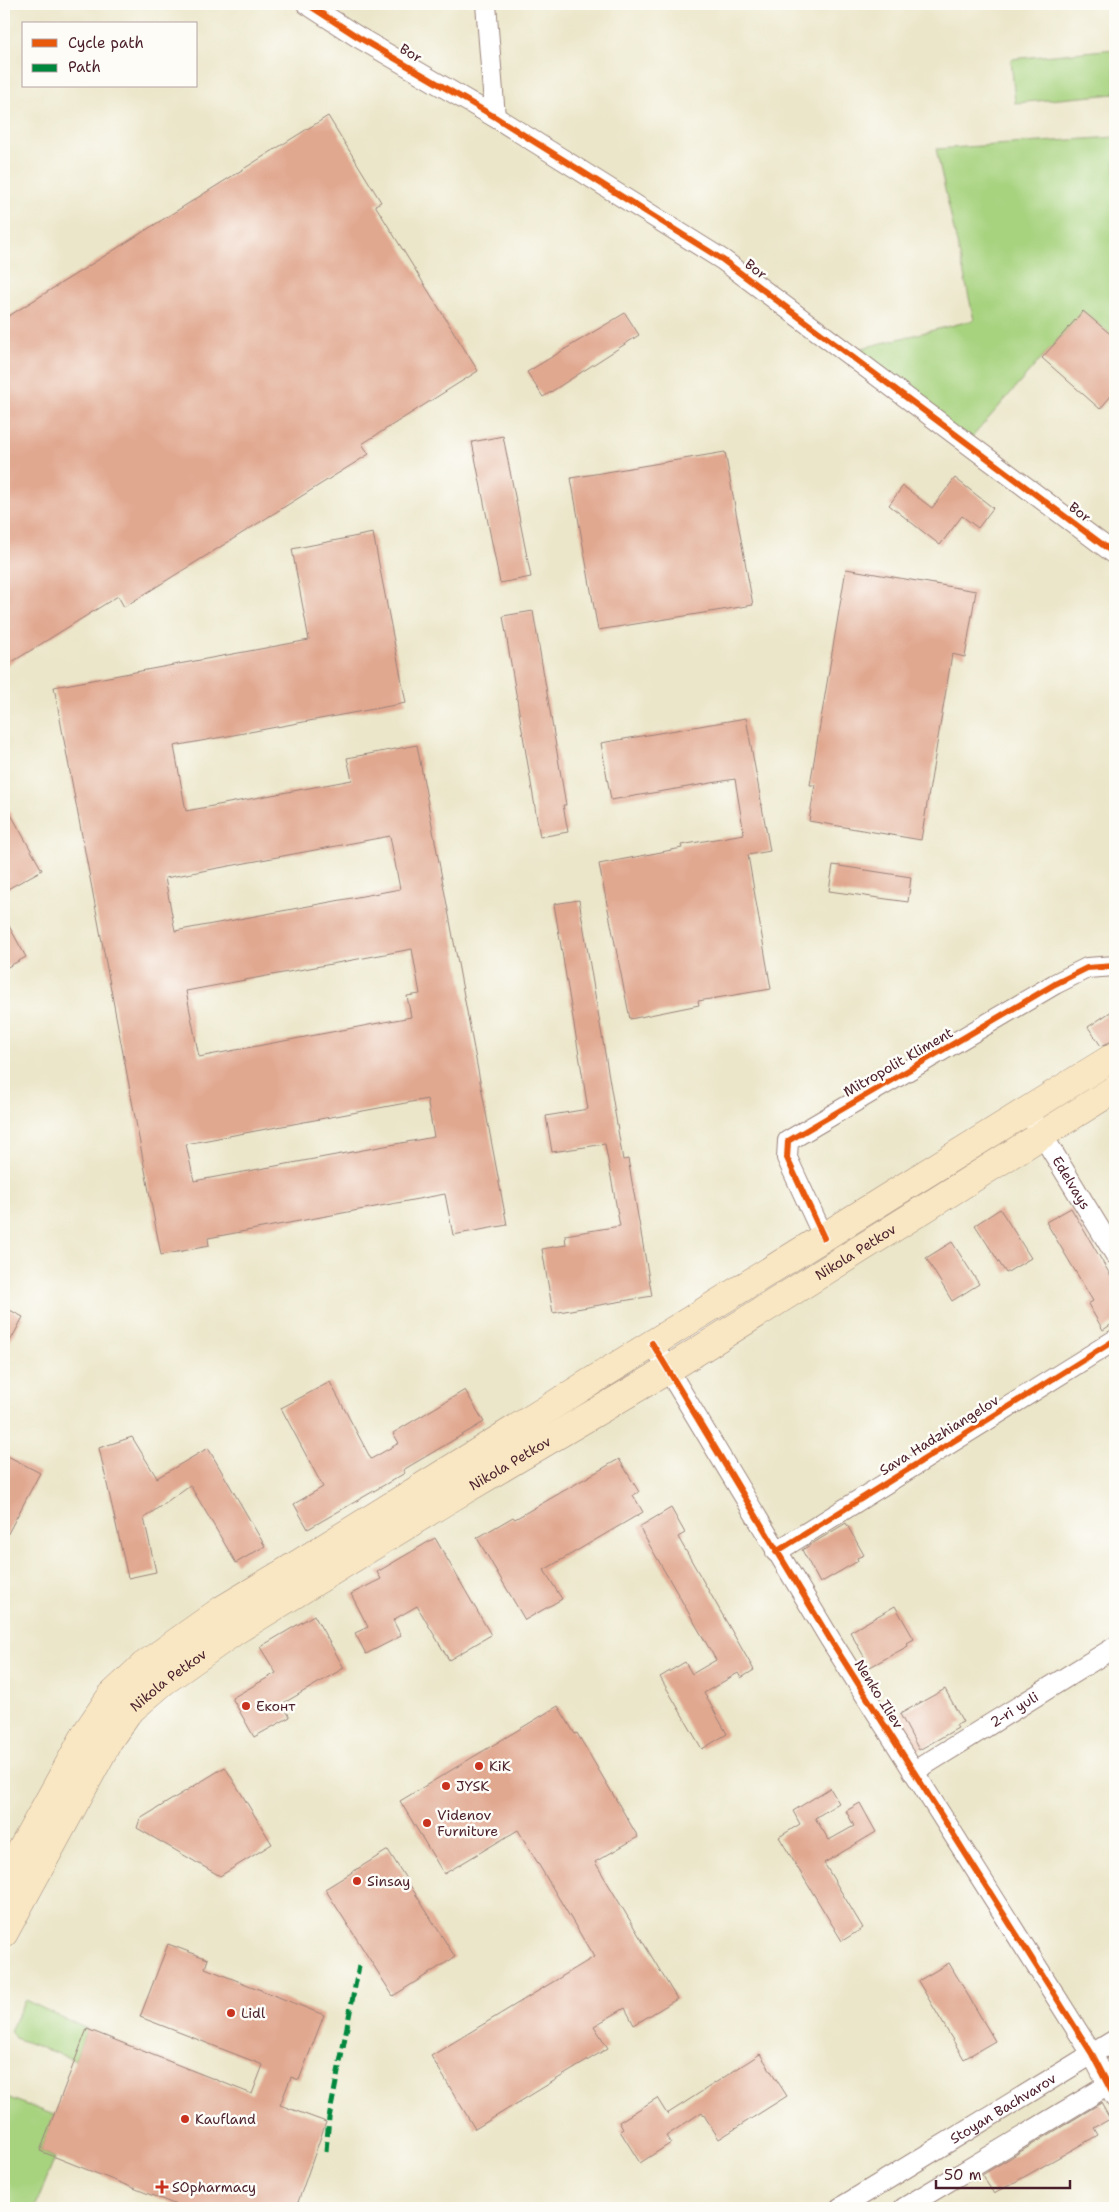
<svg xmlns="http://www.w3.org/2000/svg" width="1119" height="2212" font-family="'Shantell Sans',sans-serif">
	<rect width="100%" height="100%" fill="#fdfcf7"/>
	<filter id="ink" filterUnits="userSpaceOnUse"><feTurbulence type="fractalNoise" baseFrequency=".02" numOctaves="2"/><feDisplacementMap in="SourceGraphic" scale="10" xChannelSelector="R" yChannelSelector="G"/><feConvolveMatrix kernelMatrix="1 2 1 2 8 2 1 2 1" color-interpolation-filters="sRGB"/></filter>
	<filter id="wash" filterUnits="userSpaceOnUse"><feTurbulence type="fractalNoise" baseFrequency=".0096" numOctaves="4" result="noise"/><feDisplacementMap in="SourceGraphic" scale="20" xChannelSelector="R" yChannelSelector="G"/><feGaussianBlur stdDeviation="1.12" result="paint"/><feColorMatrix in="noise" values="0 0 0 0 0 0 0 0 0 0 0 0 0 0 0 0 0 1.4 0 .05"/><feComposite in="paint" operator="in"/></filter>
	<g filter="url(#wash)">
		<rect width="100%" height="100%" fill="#ebe6c9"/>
		<path fill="#a7d37f" stroke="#787955" d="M1115 49V94L1015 103 1011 59Z
			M1115 137V338L1083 311 966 444 846 352 974 320 936 149Z
			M25 2000 87 2029 75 2060 15 2038 10 2031Z
			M4 2096 54 2115 40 2151 55 2158 35 2208H4Z"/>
		<g id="blocks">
			<path fill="#e1a890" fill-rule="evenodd" d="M328 116 381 202 375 205 478 371 362 444 369 454 124 607 118 596 4 667V319Z
				M1083 311 1115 338V391L1100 409 1042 358Z
				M625 313 639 335 543 397 527 372Z
				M503 436 531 577 500 583 472 442Z
				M725 452 753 605 598 630 571 478Z
				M955 478 993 508 978 528 962 516 940 545 889 505 903 486 932 508Z
				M373 533 406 703 174 746 186 811 352 780 347 758 417 745 507 1225 453 1235 445 1194 208 1238 209 1246 161 1255 54 687 309 640 292 549ZM390 836 400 889 175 931 165 878ZM412 949 420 994 407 996 411 1017 199 1057 186 991ZM427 1099 434 1137 194 1181 186 1144Z
				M846 569 976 591 965 657 952 654 921 840 809 821 815 785H810Z
				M533 611 566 805H563L568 832 540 837 503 616Z
				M746 718 770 851 748 855 771 989 698 1001 699 1005 630 1019 599 864 682 848 681 845 744 834 735 779 611 800 601 743Z
				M4 802 42 870 4 891Z
				M833 865 911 877 908 902 829 891Z
				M579 900 623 1160 628 1159 652 1296 553 1313 542 1249 566 1245 565 1235 620 1226 605 1144 552 1152 546 1116 588 1109 554 904Z
				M4 917 26 957 4 969Z
				M1115 1009V1040L1101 1046 1088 1027Z
				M1071 1208 1115 1283V1322L1103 1330 1088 1304 1093 1301 1046 1222Z
				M1000 1209 1031 1258 1006 1273 975 1225Z
				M952 1242 979 1284 952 1301 926 1258Z
				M4 1307 23 1317 4 1353Z
				M330 1382 371 1459 399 1443 393 1433 465 1390 484 1422 403 1470 405 1473 308 1529 294 1504 323 1487 281 1408Z
				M132 1437 157 1478 208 1448 265 1546 236 1563 190 1485 144 1518 156 1572 128 1578 99 1448Z
				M4 1454 40 1473 4 1541Z
				M619 1459 639 1492 633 1495 643 1512 544 1570 562 1599 525 1620 477 1538 513 1517 515 1519Z
				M671 1508 685 1533 678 1537 754 1670 741 1678 738 1673 704 1693 727 1734 702 1749 660 1677 685 1662 692 1674 716 1660 639 1527Z
				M846 1523 864 1555 857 1558 858 1561 820 1583 802 1550Z
				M435 1538 491 1635 449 1660 417 1606 393 1620 401 1636 366 1654 355 1633 368 1627 351 1594 381 1579 377 1572Z
				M895 1606 914 1639 907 1643 908 1646 870 1667 850 1632Z
				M314 1615 344 1668 282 1704 290 1717 254 1737 232 1698 276 1673 260 1647Z
				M945 1689 963 1722 956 1725 958 1728 919 1750 900 1714Z
				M558 1706 575 1734 577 1733 638 1837 595 1862 677 1999 634 2025 625 2008 594 2026 608 2048 475 2129 431 2056 594 1957 518 1830 444 1874 400 1801Z
				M225 1767 272 1844 220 1876 137 1828 140 1819Z
				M830 1788 839 1803 815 1818 829 1840 854 1826 846 1811 860 1803 876 1832 824 1863 863 1928 842 1941 779 1837 800 1824 793 1811Z
				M388 1850 455 1957 393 1996 325 1889Z
				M168 1944 208 1959 205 1968 324 2015 299 2080 291 2077 280 2105 326 2122 296 2208H184L40 2151 87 2029 252 2094 263 2065 140 2017Z
				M949 1963 995 2041 964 2059 918 1981Z
				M760 2054 787 2096 719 2139 702 2112 666 2136 671 2143 640 2163 620 2131 623 2129 619 2122 657 2098 667 2114Z
				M1101 2103 1110 2119 1094 2128 1098 2135 994 2194 982 2175Z"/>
		</g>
	</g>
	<g filter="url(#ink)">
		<use href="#blocks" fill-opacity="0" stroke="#9a827a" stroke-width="1"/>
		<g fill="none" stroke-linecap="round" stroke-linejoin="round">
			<g stroke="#9a827a" stroke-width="22">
				<g id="street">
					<path d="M307 4 358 37 495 117 723 260 1115 554"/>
					<path d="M486 4 495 117"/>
					<path id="s1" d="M1035 1123 1115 1254"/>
					<path d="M824 1238 787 1158 788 1141 1055 984 1087 968 1115 966"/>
					<path d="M652 1343 830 1639 1092 2054 1115 2098"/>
					<path d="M776 1552 1115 1340"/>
					<path id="s2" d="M913 1772 1115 1647"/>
					<path id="s3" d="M840 2208 1115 2040"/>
					<path d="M904 2208 1115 2081"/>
				</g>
			</g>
			<g stroke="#9a827a" stroke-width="29">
				<g id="secondary">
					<path d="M4 1881 88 1730 111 1696 143 1666 223 1609 285 1572 1115 1056"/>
					<path id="s4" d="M4 1933 109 1740 128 1712 163 1682 235 1631 446 1501 669 1369 1115 1089"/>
				</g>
			</g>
			<use href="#street" stroke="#fff" stroke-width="20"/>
			<use href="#secondary" stroke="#f9e7c3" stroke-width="28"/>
			<path stroke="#00873e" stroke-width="5" stroke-dasharray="10 5" stroke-linecap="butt" d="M326 2151 329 2118 359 1966"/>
			<g stroke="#fdfcf7" stroke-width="9">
				<path id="cycleway" d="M307 4 358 37 495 117 723 260 1115 554
					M824 1238 787 1158 788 1141 1055 984 1087 968 1115 966
					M652 1343 830 1639 1092 2054 1115 2098
					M776 1552 1115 1340"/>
			</g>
			<use href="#cycleway" stroke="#e8590c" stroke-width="6"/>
		</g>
	</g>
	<g fill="#c8321e" stroke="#fdfcf7" stroke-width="2">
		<circle cx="246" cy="1706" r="5"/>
		<circle cx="479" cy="1766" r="5"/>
		<circle cx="446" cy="1786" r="5"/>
		<circle cx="427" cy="1823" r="5"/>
		<circle cx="357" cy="1881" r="5"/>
		<circle cx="231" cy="2013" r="5"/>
		<circle cx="185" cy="2119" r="5"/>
		<path d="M159.5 2179.5h5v5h5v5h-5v5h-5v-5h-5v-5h5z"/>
	</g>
	<g text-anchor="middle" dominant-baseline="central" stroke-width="5" stroke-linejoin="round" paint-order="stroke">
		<g font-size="14" fill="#4a1f2b" stroke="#fdfcf7">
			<text transform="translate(411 53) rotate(30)">Bor</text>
			<text transform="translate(756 269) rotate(37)">Bor</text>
			<text transform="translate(1080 512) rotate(37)">Bor</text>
			<text transform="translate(898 1062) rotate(-30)">Mitropolit Kliment</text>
			<text stroke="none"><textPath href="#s1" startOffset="70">Edelvays</textPath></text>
			<text stroke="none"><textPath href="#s4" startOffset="1115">Nikola Petkov</textPath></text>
			<text transform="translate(939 1435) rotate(-32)">Sava Hadzhiangelov</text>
			<text stroke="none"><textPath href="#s4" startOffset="710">Nikola Petkov</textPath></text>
			<text stroke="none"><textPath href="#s4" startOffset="305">Nikola Petkov</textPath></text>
			<text transform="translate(879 1694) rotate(58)">Nenko Iliev</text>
			<text stroke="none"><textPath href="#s2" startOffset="119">2-ri yuli</textPath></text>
			<text stroke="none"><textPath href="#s3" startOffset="191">Stoyan Bachvarov</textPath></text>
		</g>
		<g font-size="14" fill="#4a1f2b" stroke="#fdfcf7" text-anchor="start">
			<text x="256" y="1706">Еконт</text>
			<text x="489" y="1766">KiK</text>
			<text x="456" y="1786">JYSK</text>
			<text x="437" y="1815">Videnov<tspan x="437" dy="16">Furniture</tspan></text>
			<text x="367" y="1881">Sinsay</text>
			<text x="241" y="2013">Lidl</text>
			<text x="195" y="2119">Kaufland</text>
			<text x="172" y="2187">SOpharmacy</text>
		</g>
	</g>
	<rect width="1119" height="2212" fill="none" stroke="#fdfcf7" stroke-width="20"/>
	<rect x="22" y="22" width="175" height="65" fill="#fdfcf7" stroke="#b5a4a5"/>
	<rect x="32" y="39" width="25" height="8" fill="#e8590c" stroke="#b5a4a5"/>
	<text x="68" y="48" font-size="15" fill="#4a1f2b">Cycle path</text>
	<rect x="32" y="64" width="25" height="8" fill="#00873e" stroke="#b5a4a5"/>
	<text x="68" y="72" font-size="15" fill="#4a1f2b">Path</text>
	<path d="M936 2180v8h134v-8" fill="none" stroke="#4a1f2b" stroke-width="2.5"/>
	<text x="944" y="2180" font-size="15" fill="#4a1f2b" stroke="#fdfcf7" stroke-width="4" paint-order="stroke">50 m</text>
</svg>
